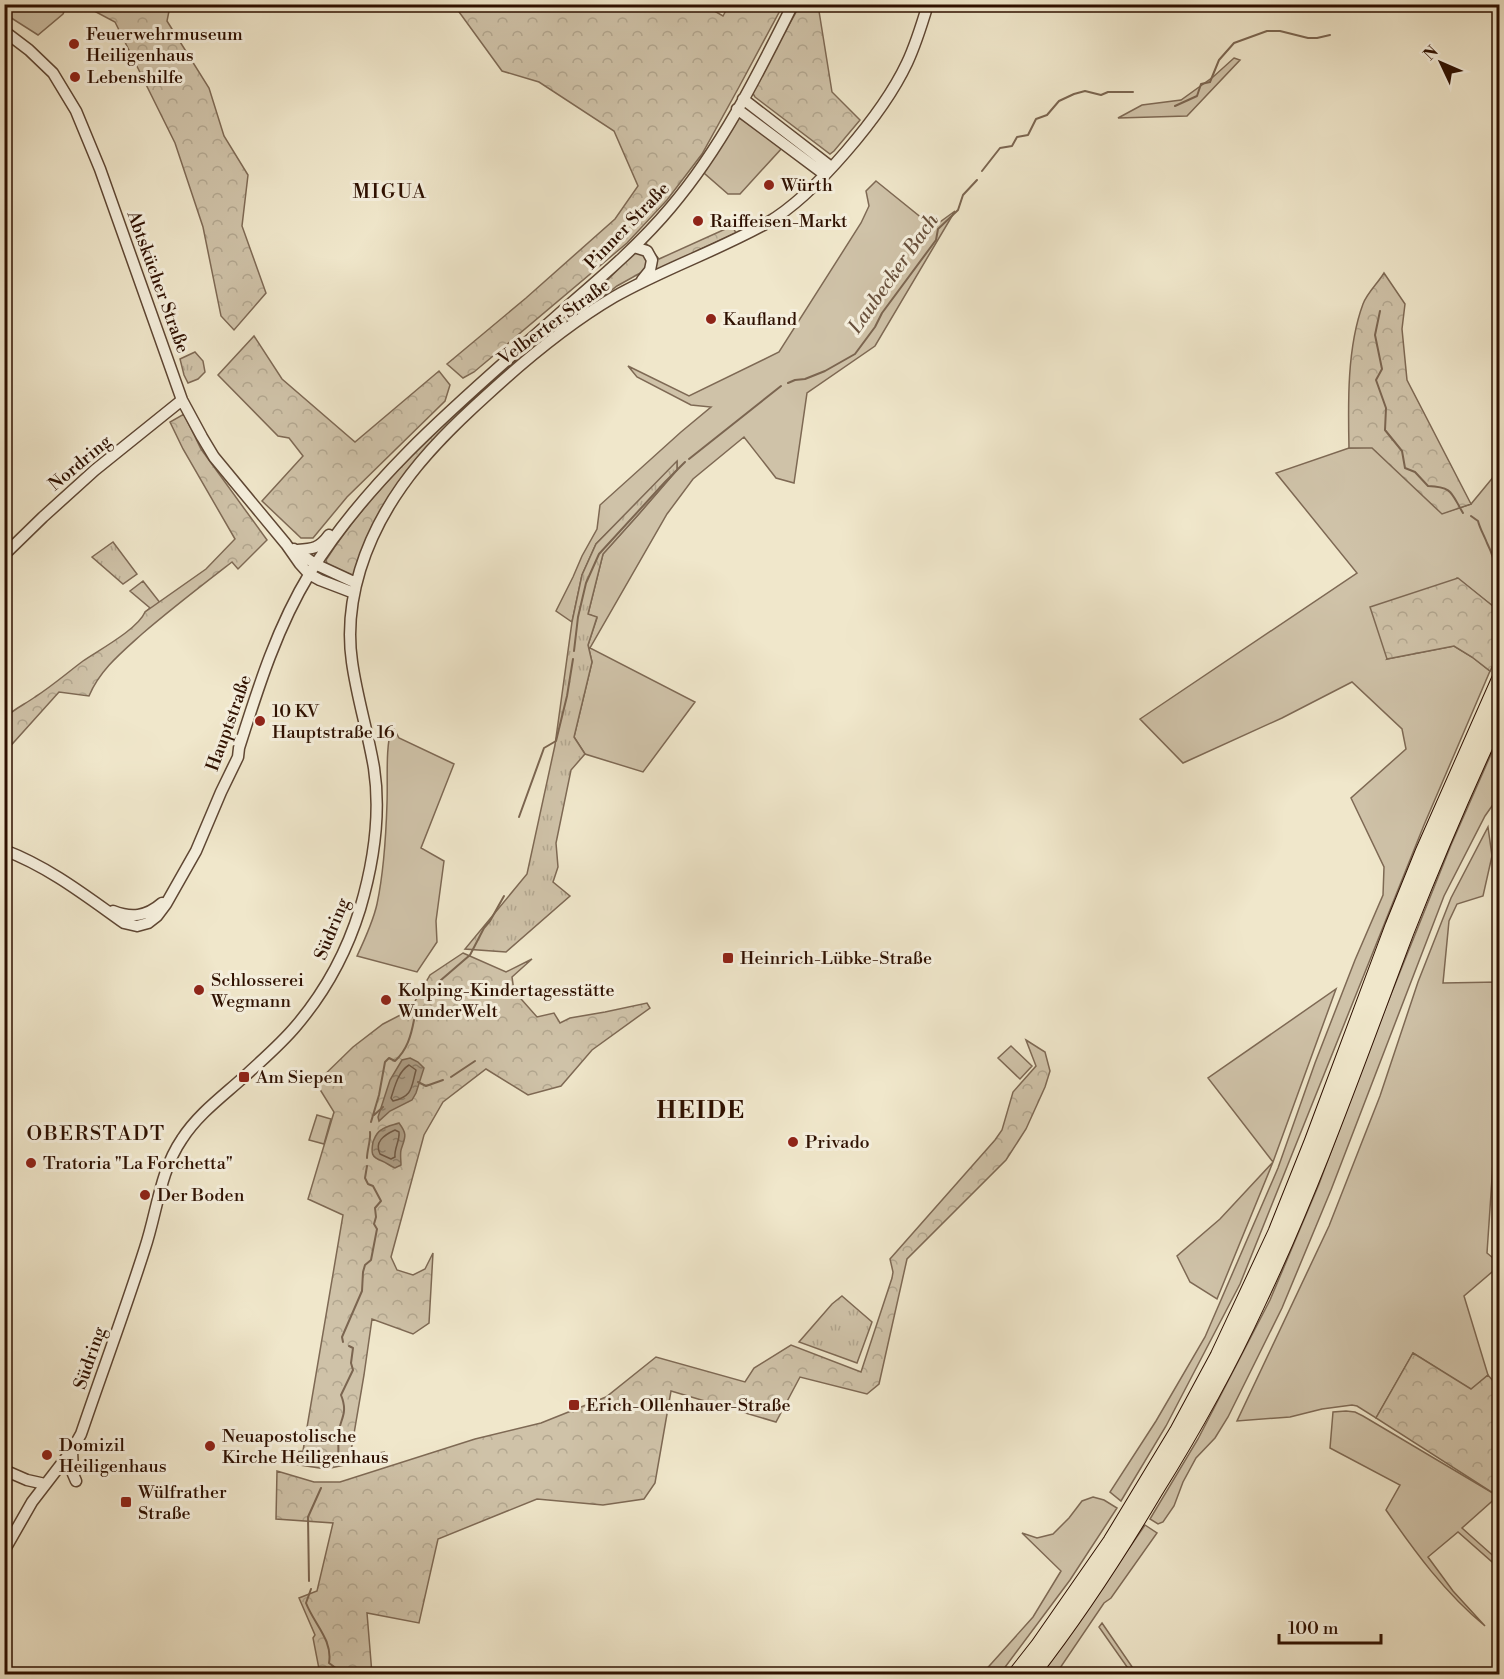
<svg xmlns="http://www.w3.org/2000/svg" width="1504" height="1679" font-family="'Libre Bodoni',serif">
	<defs>
		<pattern id="forest-crowns" width="20" height="18" patternUnits="userSpaceOnUse" patternTransform="scale(1.5)"><rect width="20" height="18" fill="#cfc2a8"/><path d="M2 6a3 3 0 1 1 6 0M12 15a3 3 0 1 1 6 0" fill="none" stroke="#b2a68f"/></pattern>
		<pattern id="park-tufts" width="24" height="20" patternUnits="userSpaceOnUse" patternTransform="scale(1.5)"><rect width="24" height="20" fill="#cfc2a8"/><path d="M3 7l-1-3M5 7V3M7 7l1-3M15 17l-1-3M17 17v-4M19 17l1-3" fill="none" stroke="#b2a68f"/></pattern>
		<pattern id="water-ripples" width="26" height="14" patternUnits="userSpaceOnUse" patternTransform="scale(1.5)"><rect width="26" height="14" fill="#ae9e86"/><path d="M2 4q2-2 4 0t4 0M15 11q2-2 4 0t4 0" fill="none" stroke="#8e7f6b"/></pattern>
	</defs>
	<rect width="100%" height="100%" fill="#f0e7cb"/>
	<filter id="stains"><feTurbulence type="fractalNoise" baseFrequency=".00333" numOctaves="4"/><feColorMatrix values="0 0 0 0 .2 0 0 0 0 .09 0 0 0 0 .02 0 0 0 .5 -.17"/></filter>
	<radialGradient id="worn" r=".72"><stop offset=".6" stop-color="#630" stop-opacity="0"/><stop offset="1" stop-color="#630" stop-opacity=".3"/></radialGradient>
	<path fill="#cfc2a8" stroke="#7e6954" stroke-width="1.5" d="M4 5 5 4 67 5 63 14 38 35 5 14Z
		M1234 58 1240 60 1187 116 1118 118 1142 105 1181 100 1213 77Z
		M738 117 782 148 740 194H728L704 173Z
		M876 181 933 227 955 211 875 346 807 393 794 483 776 478 744 437 693 479 667 514 590 648 695 702 643 772 585 754 574 737 592 662 588 645 597 618 588 614 603 554 638 515 677 470V462L596 544 582 575 572 622 556 611 573 577 582 556 597 529 600 505 681 432 711 407 691 405 637 377 628 366 689 396 779 352 861 223 869 206 866 191Z
		M1372 447 1443 513 1471 504 1499 470V611L1457 578 1387 659 1454 646 1472 657 1490 671 1424 825 1240 1284 1166 1426 1121 1501 1110 1492 1156 1421 1205 1337 1278 1168 1315 1063 1355 960 1383 895 1384 867 1351 798 1406 749 1402 729 1352 682 1282 718 1183 763 1140 719 1357 573 1276 473 1349 448Z
		M143 581 161 604 145 612 150 608 130 591Z
		M392 725 399 738 454 764 421 848 444 861 436 921 437 942 417 972 357 956C365 939 373 922 377 904 384 871 386 836 387 803 388 777 385 750 392 725Z
		M1499 736V796L1485 816 1444 896 1331 1190 1282 1308 1228 1417 1215 1438 1196 1458 1183 1482 1174 1506 1163 1522 1158 1524 1150 1519 1198 1439 1270 1300 1319 1184 1373 1039 1451 845Z
		M1488 827 1492 856 1483 896 1457 904 1449 921 1443 983 1499 982C1500 1073 1493 1163 1487 1253L1499 1263V1266L1464 1296 1488 1375 1471 1390 1413 1353 1376 1418 1357 1406 1352 1405 1322 1409 1290 1417 1237 1421 1329 1226 1380 1096 1418 982 1451 898Z
		M1336 989 1273 1162 1217 1299 1190 1282 1177 1256 1220 1219 1273 1162 1208 1078Z
		M1011 1046 1032 1066 1020 1079 998 1058Z
		M317 1115 331 1119 324 1144 309 1140Z
		M1346 1411 1355 1412 1363 1416 1496 1495H1499L1462 1528 1499 1561V1568L1458 1532 1428 1557 1453 1591 1485 1626C1445 1593 1415 1552 1386 1510L1400 1485 1330 1448 1333 1412Z
		M1093 1497 1104 1500 1117 1508 1070 1580 1000 1674H982L1033 1617 1061 1571 1022 1533 1037 1538 1053 1534 1069 1518 1082 1501Z
		M1145 1525 1157 1533 1111 1598 1104 1603 1056 1674H1042Z
		M1102 1623 1137 1674H1132L1099 1627Z"/>
	<path fill="url(#forest-crowns)" stroke="#7e6954" stroke-width="1.5" d="M83 5H187V8L169 11 167 21 209 88 224 136 248 175 242 226 266 293 234 330 221 316 203 227 175 143 115 22Z
		M704 5 723 16 729 5H783L739 87 702 154 667 200 627 243 474 372 463 378 447 364 526 298 615 219 638 186 614 131 539 82 502 71 454 5Z
		M800 5H818L832 92 860 120 834 151 830 154 755 97 752 92Z
		M732 226 736 233 652 272 640 246 645 242 659 259Z
		M635 252H641L649 260 644 271 617 286 594 304 590 302 591 297Z
		M1384 273 1405 304 1402 329 1407 380 1471 504 1442 514 1372 448H1349C1348 403 1347 347 1363 304 1367 293 1378 283 1384 273Z
		M584 300V312L404 476 354 575 351 576 327 565 326 560C360 507 404 462 450 419 493 378 538 339 584 300Z
		M254 336 282 379 355 442 439 371 450 385 445 401 347 497 313 538H301L262 501 303 456 289 438 278 436 218 375Z
		M184 414 201 449 267 540 238 569 232 562C201 586 171 609 142 634 121 653 100 670 89 696L59 692 5 752 4 719C13 709 24 705 35 697 52 686 67 673 83 661 99 650 138 629 145 612L206 569 235 539 183 449 170 422Z
		M1458 578 1499 611V654L1490 671 1472 657 1454 646 1387 659 1370 607Z
		M463 953 506 972 532 959 512 977 514 991 537 1017 554 1013 560 1023 570 1018 605 1012 647 1003 650 1008 592 1050 561 1086 528 1095 486 1069 443 1102 424 1135 391 1257 397 1270 413 1275 425 1269 433 1253 429 1323 413 1334 372 1319 364 1375 350 1457 385 1452 377 1458 326 1469 293 1464 287 1453 303 1451 343 1215 308 1199 334 1112 316 1083 353 1047 383 1024 410 1010 430 975Z
		M1026 1040 1045 1052 1050 1071 1045 1087 1026 1129 1006 1160 907 1259 879 1384 867 1394 800 1377 776 1422 671 1391 655 1483 644 1499 603 1505 537 1499 438 1539 419 1623 367 1613 372 1674H320L313 1638 315 1635 299 1598 317 1591 333 1523 276 1519 277 1471 314 1482H340L475 1439 541 1423 606 1397 656 1357 745 1382 754 1368 791 1345 861 1372 892 1278 893 1272 890 1259 995 1140 1002 1130 1013 1092 1036 1066Z
		M1413 1353 1471 1389 1488 1375 1499 1388 1500 1493 1496 1495 1376 1418Z"/>
	<path fill="url(#park-tufts)" stroke="#7e6954" stroke-width="1.5" d="M195 352 203 361 205 372 198 379 188 383 184 375 180 359Z
		M677 461V470L638 515 603 554 588 614 597 617 588 645 592 662 574 737 585 754 571 770 556 843 558 867 553 882 570 896 506 952 465 949 527 874 555 745 572 622 582 575 596 544Z
		M113 542 137 574 123 584 92 557Z
		M842 1296 872 1322 857 1363 799 1342 832 1304Z"/>
	<path fill="url(#water-ripples)" stroke="#7b6550" stroke-width="1.5" d="M410 1058 418 1062 424 1068 416 1093 412 1100 390 1111 379 1121 378 1117 390 1080 402 1060Z
		M399 1123C408 1135 405 1137 401 1150 400 1155 401 1160 401 1165L395 1168C390 1166 387 1163 382 1161 371 1157 371 1153 373 1142 375 1137 376 1133 381 1130 386 1126 393 1125 399 1123Z"/>
	<g fill="none" stroke-linecap="round" stroke-linejoin="round">
		<path stroke="#6e5743" stroke-width="1.5" d="M409 1065 416 1070C411 1088 413 1096 393 1101L391 1098C395 1086 398 1072 409 1065Z
			M395 1130 399 1132C400 1141 394 1148 395 1157L391 1159 380 1154C374 1142 384 1135 395 1130Z"/>
		<path stroke="#7b6550" stroke-width="2" d="M1175 106 1197 96 1201 84 1210 82 1219 60 1234 43 1267 31H1280L1308 38H1317L1330 35
			M982 171 1000 148 1012 146 1017 137 1028 135 1036 119 1047 115 1059 101 1074 94 1085 91 1101 95 1108 92H1133
			M1380 311 1375 335 1382 369 1376 380 1386 408 1385 430 1402 451 1405 468 1415 472 1428 486C1453 487 1451 493 1463 513
			M788 383 795 380 805 379 825 371 855 354 875 327 882 313 936 240 938 229 958 210 963 195 977 180
			M689 459 781 386
			M1471 516 1478 521C1480 529 1484 535 1487 543 1494 556 1497 571 1500 585
			M574 651 578 617 586 583 599 554 665 482 685 462
			M519 817 544 748 556 741 567 696 573 659
			M441 980 470 955 484 928 490 921 504 896
			M451 1077 475 1061
			M418 1082 426 1086 443 1080
			M374 1115 383 1107
			M371 1122 379 1095 385 1062 389 1058 395 1061C407 1050 411 1036 414 1020
			M367 1158C367 1150 371 1140 370 1132
			M343 1342 342 1337 362 1291 363 1272 365 1265 371 1260 377 1229 374 1224 376 1217 375 1208 381 1201 373 1186 368 1184 365 1178 367 1166
			M338 1456C339 1450 338 1443 338 1437 339 1419 349 1415 341 1395L353 1370 351 1363 353 1348 349 1346
			M309 1581 308 1517 321 1488
			M311 1589 306 1603C314 1624 333 1640 329 1663L337 1669 340 1674"/>
		<g stroke="#5e4633" stroke-width="13">
			<path id="tertiary" d="M4 31 29 50 53 73 76 111 100 169 182 400 202 437 214 457 286 544 300 564 309 574 320 580 354 593
				M743 99 831 167
				M737 109 824 174
				M634 247 647 251 652 260 650 270 642 280
				M294 549 315 564 356 583
				M296 550C312 549 319 549 329 535
				M4 555 43 517 95 470 182 400
				M4 850C49 867 86 896 124 923L137 926 148 923 157 916 166 904 196 851 221 792 238 757 239 748C258 688 277 627 310 573 374 469 479 386 569 305 605 274 641 243 671 207 722 147 758 74 793 4
				M113 911C131 918 146 917 162 903
				M72 1450 73 1474 76 1481
				M4 1470 27 1480 45 1484
				M4 1551 32 1502 72 1450 81 1434C102 1372 125 1311 145 1248 157 1212 160 1171 182 1139 198 1114 223 1096 245 1076 262 1060 281 1044 296 1026 325 992 347 951 360 909 373 865 381 814 374 768 368 732 357 698 352 662 343 600 366 537 402 486 426 452 456 423 487 395 526 359 568 324 614 297 663 269 717 251 767 223 815 195 883 114 907 63 916 44 922 24 928 4"/>
		</g>
		<g stroke="#2e1000" stroke-width="17">
			<path id="motorway" d="M1016 1674 1038 1646 1111 1541 1177 1432 1218 1356 1276 1232 1312 1142 1393 926 1423 852 1500 678
				M1032 1674C1077 1616 1117 1555 1155 1491 1193 1430 1228 1367 1258 1302 1315 1182 1359 1056 1406 932 1435 859 1466 786 1500 714"/>
		</g>
		<use href="#tertiary" stroke="#f5efdd" stroke-width="10"/>
		<use href="#motorway" stroke="#f0e7cb" stroke-width="15"/>
	</g>
	<g fill="#8f2418" stroke="#f5efdd" stroke-width="2">
		<circle cx="74" cy="44" r="6"/>
		<circle cx="75" cy="77" r="6"/>
		<circle cx="769" cy="185" r="6"/>
		<circle cx="698" cy="221" r="6"/>
		<circle cx="711" cy="319" r="6"/>
		<circle cx="260" cy="721" r="6"/>
		<rect x="722" y="952" width="12" height="12" rx="3"/>
		<circle cx="199" cy="990" r="6"/>
		<circle cx="386" cy="1000" r="6"/>
		<rect x="238" y="1071" width="12" height="12" rx="3"/>
		<circle cx="793" cy="1142" r="6"/>
		<circle cx="31" cy="1163" r="6"/>
		<circle cx="145" cy="1195" r="6"/>
		<rect x="568" y="1399" width="12" height="12" rx="3"/>
		<circle cx="210" cy="1446" r="6"/>
		<circle cx="47" cy="1455" r="6"/>
		<rect x="120" y="1496" width="12" height="12" rx="3"/>
	</g>
	<g text-anchor="middle" dominant-baseline="central" stroke-width="6" stroke-linejoin="round" paint-order="stroke">
		<g font-size="18" fill="#2e1000" stroke="#f5efdd" text-anchor="start">
			<text x="86" y="34">Feuerwehrmuseum<tspan x="86" dy="21">Heiligenhaus</tspan></text>
			<text x="87" y="77">Lebenshilfe</text>
			<text x="781" y="185">Würth</text>
			<text x="710" y="221">Raiffeisen-Markt</text>
			<text x="723" y="319">Kaufland</text>
			<text x="272" y="711">10 KV<tspan x="272" dy="21">Hauptstraße 16</tspan></text>
			<text x="740" y="958">Heinrich-Lübke-Straße</text>
			<text x="211" y="980">Schlosserei<tspan x="211" dy="21">Wegmann</tspan></text>
			<text x="398" y="990">Kolping-Kindertagesstätte<tspan x="398" dy="21">WunderWelt</tspan></text>
			<text x="256" y="1077">Am Siepen</text>
			<text x="805" y="1142">Privado</text>
			<text x="43" y="1163">Tratoria "La Forchetta"</text>
			<text x="157" y="1195">Der Boden</text>
			<text x="586" y="1405">Erich-Ollenhauer-Straße</text>
			<text x="222" y="1436">Neuapostolische<tspan x="222" dy="21">Kirche Heiligenhaus</tspan></text>
			<text x="59" y="1445">Domizil<tspan x="59" dy="21">Heiligenhaus</tspan></text>
			<text x="138" y="1492">Wülfrather<tspan x="138" dy="21">Straße</tspan></text>
		</g>
		<g font-size="18" fill="#2e1000" stroke="#f5efdd">
			<text transform="translate(627 226) rotate(-46)">Pinner Straße</text>
			<text transform="translate(158 282) rotate(70)">Abtskücher Straße</text>
			<text transform="translate(554 322) rotate(-36)">Velberter Straße</text>
			<text transform="translate(80 463) rotate(-40)">Nordring</text>
			<text transform="translate(229 723) rotate(-70)">Hauptstraße</text>
			<text transform="translate(332 929) rotate(-68)">Südring</text>
			<text transform="translate(90 1358) rotate(-71)">Südring</text>
		</g>
		<g font-size="20" letter-spacing="1.5" fill="#2e1000" stroke="#f5efdd">
			<text x="390" y="192">MIGUA</text>
			<text x="96" y="1134">OBERSTADT</text>
		</g>
		<g font-size="20" font-style="italic" fill="#68503c" stroke="#f5efdd">
			<text transform="translate(894 274) rotate(-55)">Laubecker Bach</text>
		</g>
		<g font-size="24" font-weight="bold" letter-spacing="1.5" fill="#2e1000" stroke="#f5efdd">
			<text x="701" y="1111">HEIDE</text>
		</g>
	</g>
	<rect width="1504" height="1679" fill="none" stroke="#f0e7cb" stroke-width="24"/>
	<rect x="6" y="6" width="1492" height="1667" fill="none" stroke="#2e1000" stroke-width="3"/>
	<rect x="12" y="12" width="1480" height="1655" fill="none" stroke="#2e1000" stroke-width="1.5"/>
	<g transform="translate(1441 63) rotate(314)" stroke="#f5efdd" stroke-width="4.5" paint-order="stroke">
	<path d="M0-4.5L10 22L0 15L-10 22Z" fill="#2e1000"/>
	<text y="-9" font-size="16" font-weight="bold" text-anchor="middle" fill="#2e1000">N</text>
	</g>
	<path d="M1279 1634v9h102v-9" fill="none" stroke="#2e1000" stroke-width="3"/>
	<text x="1288" y="1634" font-size="18" fill="#2e1000" stroke="#f5efdd" stroke-width="4.5" paint-order="stroke">100 m</text>
	<rect width="100%" height="100%" filter="url(#stains)"/>
	<rect width="100%" height="100%" fill="url(#worn)"/>
</svg>
